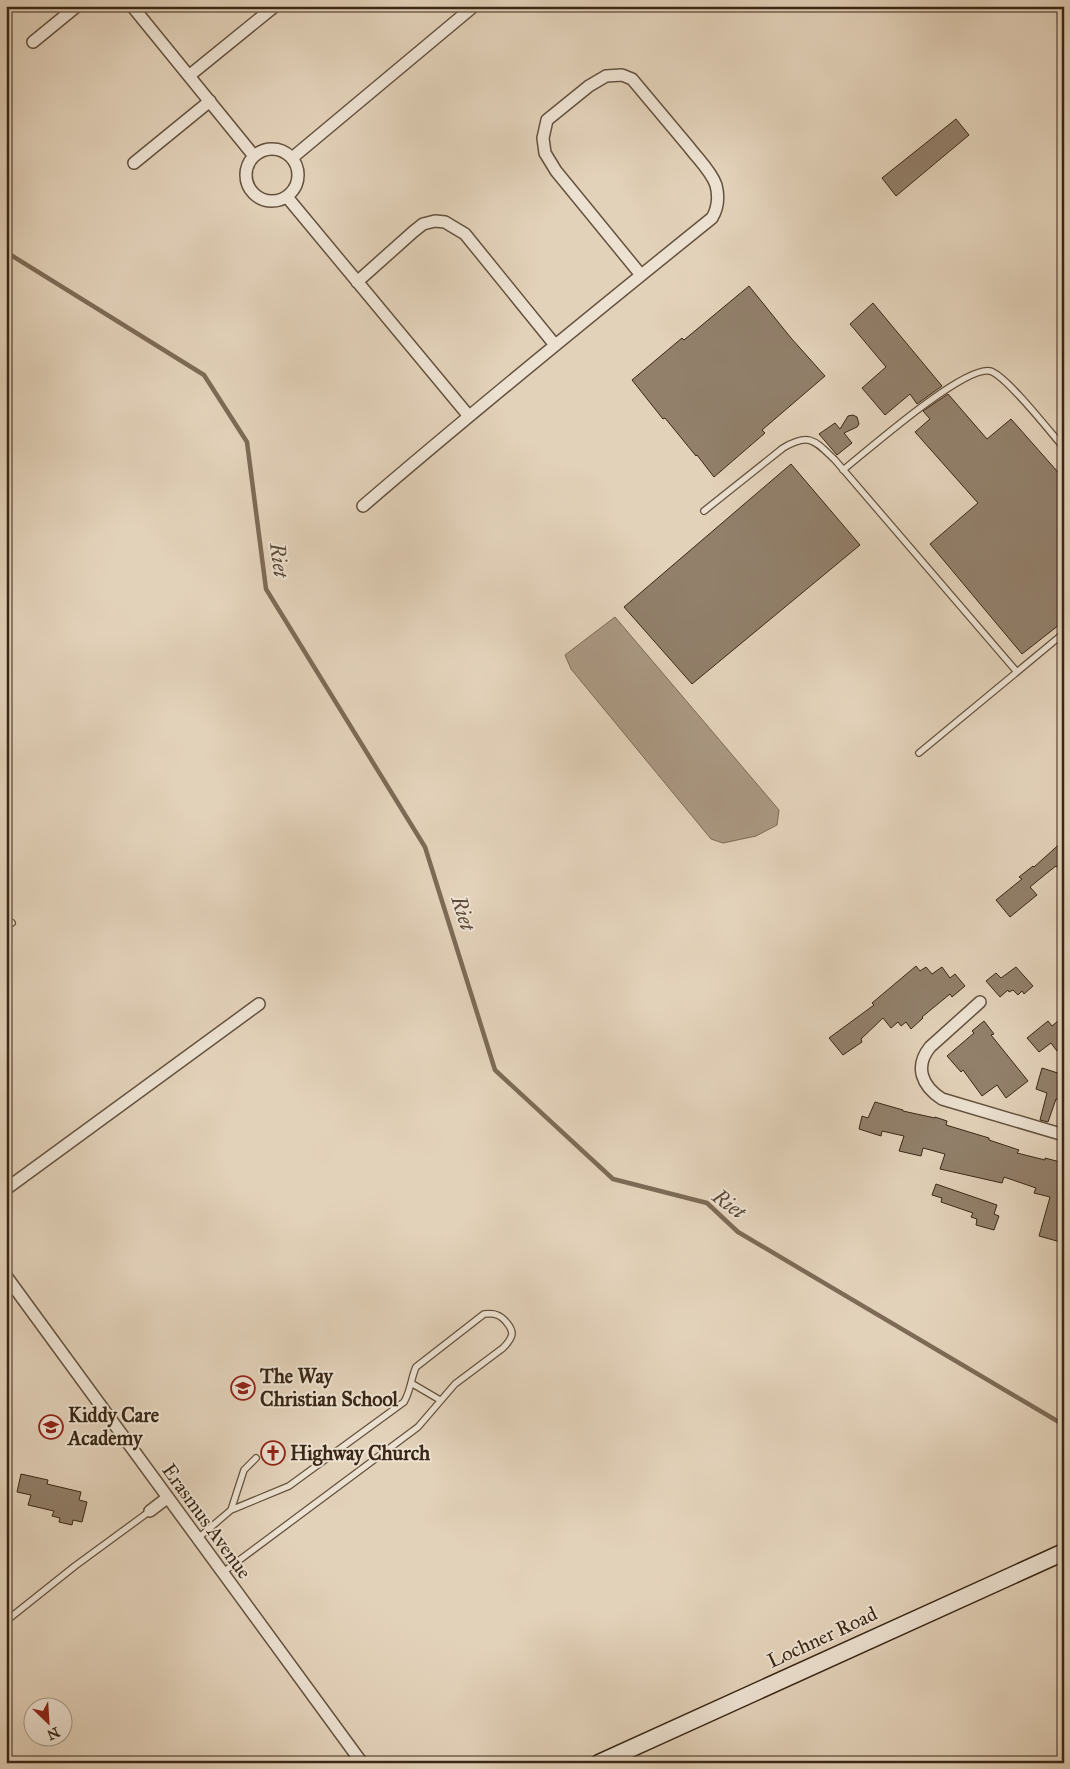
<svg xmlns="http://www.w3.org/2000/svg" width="1070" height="1769" font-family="'IM FELL Great Primer',serif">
	<rect width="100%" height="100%" fill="#e3d2ba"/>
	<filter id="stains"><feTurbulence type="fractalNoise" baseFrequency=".004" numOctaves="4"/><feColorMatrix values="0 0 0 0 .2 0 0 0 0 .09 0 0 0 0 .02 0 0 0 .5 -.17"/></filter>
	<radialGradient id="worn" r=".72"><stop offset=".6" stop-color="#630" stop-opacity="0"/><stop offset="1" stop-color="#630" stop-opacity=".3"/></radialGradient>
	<path fill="#aa9882" stroke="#7d6b56" d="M615 617 779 810 777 825 756 836 723 843 711 839 571 669 565 655Z"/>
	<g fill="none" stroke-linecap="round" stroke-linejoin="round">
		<path stroke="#7d6b56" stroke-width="4.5" d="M6 252 204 375 247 442 266 589 425 847 495 1070 613 1179 707 1203 738 1232 1064 1425"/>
	</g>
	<path fill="#92806b" stroke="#3a2715" d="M956 119 969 135 896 196 882 178Z
		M749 286 791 338 825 376 762 430 765 433 714 477 697 455 696 456 665 418 663 419 632 380 682 338 684 340Z
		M873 303 942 386 917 404 910 394 885 415 862 388 886 367 850 324Z
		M948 394 987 439 1011 419 1064 479V621L1022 654 930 544 978 503 915 432 930 419 923 411Z
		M853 415 857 417 859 424 857 427 844 433 852 443 837 455 819 434 835 423 840 429 848 416Z
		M791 464 860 545 692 684 624 607Z
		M1064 840V873L1056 866 1047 873 1030 887 1037 895 1010 917 996 900 1022 879 1019 877 1033 866 1034 867Z
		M916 966 920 971 926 967 932 974 942 967 950 978 955 974 965 986 952 997 950 994 922 1017 923 1018 911 1029 906 1022 901 1026 898 1022 891 1028 883 1018 861 1039 862 1042 843 1055 829 1038 874 1005 872 1003Z
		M1016 967 1033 986 1024 994 1022 991 1018 995 1013 990 1009 992 1008 990 1000 997 986 981 996 973 1001 978Z
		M1064 1016V1046L1057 1051 1051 1043 1039 1052 1027 1038 1048 1021 1052 1026Z
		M984 1021 994 1034 991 1035 1028 1081 1006 1098 997 1085 982 1096 963 1070 961 1072 947 1056 974 1033 972 1031Z
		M1042 1068 1064 1075V1101L1056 1099 1048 1122 1040 1120 1047 1093 1036 1089Z
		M875 1102 903 1110V1111L935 1118V1117L947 1121 946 1125 989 1138V1140L1019 1150 1017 1153 1045 1160V1158L1064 1163V1243L1039 1236 1050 1197 1034 1193 1036 1188 1004 1177 1002 1183 940 1169 945 1154 923 1148 921 1156 899 1151 904 1136 882 1131 881 1136 859 1129 862 1116 868 1118Z
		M936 1184 997 1205 994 1214 999 1216 994 1230 976 1225 977 1219 971 1217 973 1213 941 1202 942 1198 932 1195Z
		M21 1474 48 1480 47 1484 81 1492 79 1500 87 1502 82 1522 73 1520 72 1525 59 1522 60 1518 52 1516 54 1511 28 1505 31 1495 17 1492Z"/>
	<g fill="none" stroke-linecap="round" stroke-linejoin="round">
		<g stroke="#64523e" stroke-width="8">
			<path id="lane" d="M843 470C867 451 964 365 990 371 1006 375 1051 433 1064 448
				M704 511 783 448C810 432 815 441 835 460L1017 672
				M919 753 1064 633
				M6 927 12 923
				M411 1383 440 1400
				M231 1510 244 1470 256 1458
				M197 1539 231 1510 289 1486 404 1402C411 1390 411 1378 416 1367L484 1314C489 1314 493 1313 497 1315 503 1317 512 1327 512 1334 511 1340 507 1344 503 1348L455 1384 418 1427 222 1573
				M6 1621 75 1566 150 1511"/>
		</g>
		<g stroke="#64523e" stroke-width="14">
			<path id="street" d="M132 6 254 156
				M33 42 77 6
				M190 75 275 6
				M246 175a26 26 0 1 1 52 0a26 26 0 1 1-52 0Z
				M292 158 474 6
				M134 163 210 101
				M287 197 468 415
				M357 282 413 232 423 224 435 221 445 222 465 234 555 345
				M363 506C477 408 594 313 712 218 718 208 719 197 716 185 711 171 698 159 689 147 670 124 651 102 632 79L622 75 606 76 589 86 547 120 543 138 545 153 556 171 641 275
				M980 1002 930 1047C914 1067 922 1086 942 1099L1064 1135
				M6 1189 259 1004
				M6 1276 362 1763
				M150 1511 167 1498"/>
		</g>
		<g stroke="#3a2715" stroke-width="19">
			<path id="secondary" d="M599 1763 1064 1552"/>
		</g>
		<use href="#lane" stroke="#ede2d2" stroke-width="5.5"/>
		<use href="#street" stroke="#ede2d2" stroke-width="11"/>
		<use href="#secondary" stroke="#ede2d2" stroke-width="16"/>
	</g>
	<defs>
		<g id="school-ring" transform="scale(1.25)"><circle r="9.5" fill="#ede2d2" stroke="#8f2418" stroke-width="1.5"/><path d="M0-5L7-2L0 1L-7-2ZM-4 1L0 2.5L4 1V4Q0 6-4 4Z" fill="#8f2418"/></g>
		<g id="church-ring" transform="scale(1.25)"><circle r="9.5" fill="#ede2d2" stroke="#8f2418" stroke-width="1.5"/><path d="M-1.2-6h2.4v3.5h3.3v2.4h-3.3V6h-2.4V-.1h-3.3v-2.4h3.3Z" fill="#8f2418"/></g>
	</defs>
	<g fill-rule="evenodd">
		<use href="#school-ring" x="243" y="1388"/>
		<use href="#school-ring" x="51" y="1427"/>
		<use href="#church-ring" x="273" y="1453"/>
	</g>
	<g text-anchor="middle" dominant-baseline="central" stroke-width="4" stroke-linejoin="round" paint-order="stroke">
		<g font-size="20" font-weight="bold" fill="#3a2715" stroke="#ede2d2" text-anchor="start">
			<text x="260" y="1376">The Way<tspan x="260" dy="23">Christian School</tspan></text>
			<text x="68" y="1415">Kiddy Care<tspan x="68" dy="23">Academy</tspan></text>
			<text x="290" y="1453">Highway Church</text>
		</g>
		<g font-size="20" fill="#3a2715" stroke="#ede2d2">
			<text transform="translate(207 1521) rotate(54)">Erasmus Avenue</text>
			<text transform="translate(822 1637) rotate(-25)">Lochner Road</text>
		</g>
		<g font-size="21" font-style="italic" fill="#5c4936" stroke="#ede2d2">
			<text transform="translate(279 560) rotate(83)">Riet</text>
			<text transform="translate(463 913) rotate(73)">Riet</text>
			<text transform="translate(729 1204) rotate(37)">Riet</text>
		</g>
	</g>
	<rect width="1070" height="1769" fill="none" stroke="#e3d2ba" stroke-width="25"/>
	<rect x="8" y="8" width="1055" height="1754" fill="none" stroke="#3a2715" stroke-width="2.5"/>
	<rect x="12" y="12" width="1045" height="1744" fill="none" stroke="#3a2715"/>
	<g transform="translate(48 1722) rotate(155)"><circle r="24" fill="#ede2d2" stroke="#a59786"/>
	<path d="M0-4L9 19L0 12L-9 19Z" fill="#8f2418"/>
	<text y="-8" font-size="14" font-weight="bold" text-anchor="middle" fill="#3a2715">N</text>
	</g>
	<rect width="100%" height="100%" filter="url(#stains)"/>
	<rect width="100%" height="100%" fill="url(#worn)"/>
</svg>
